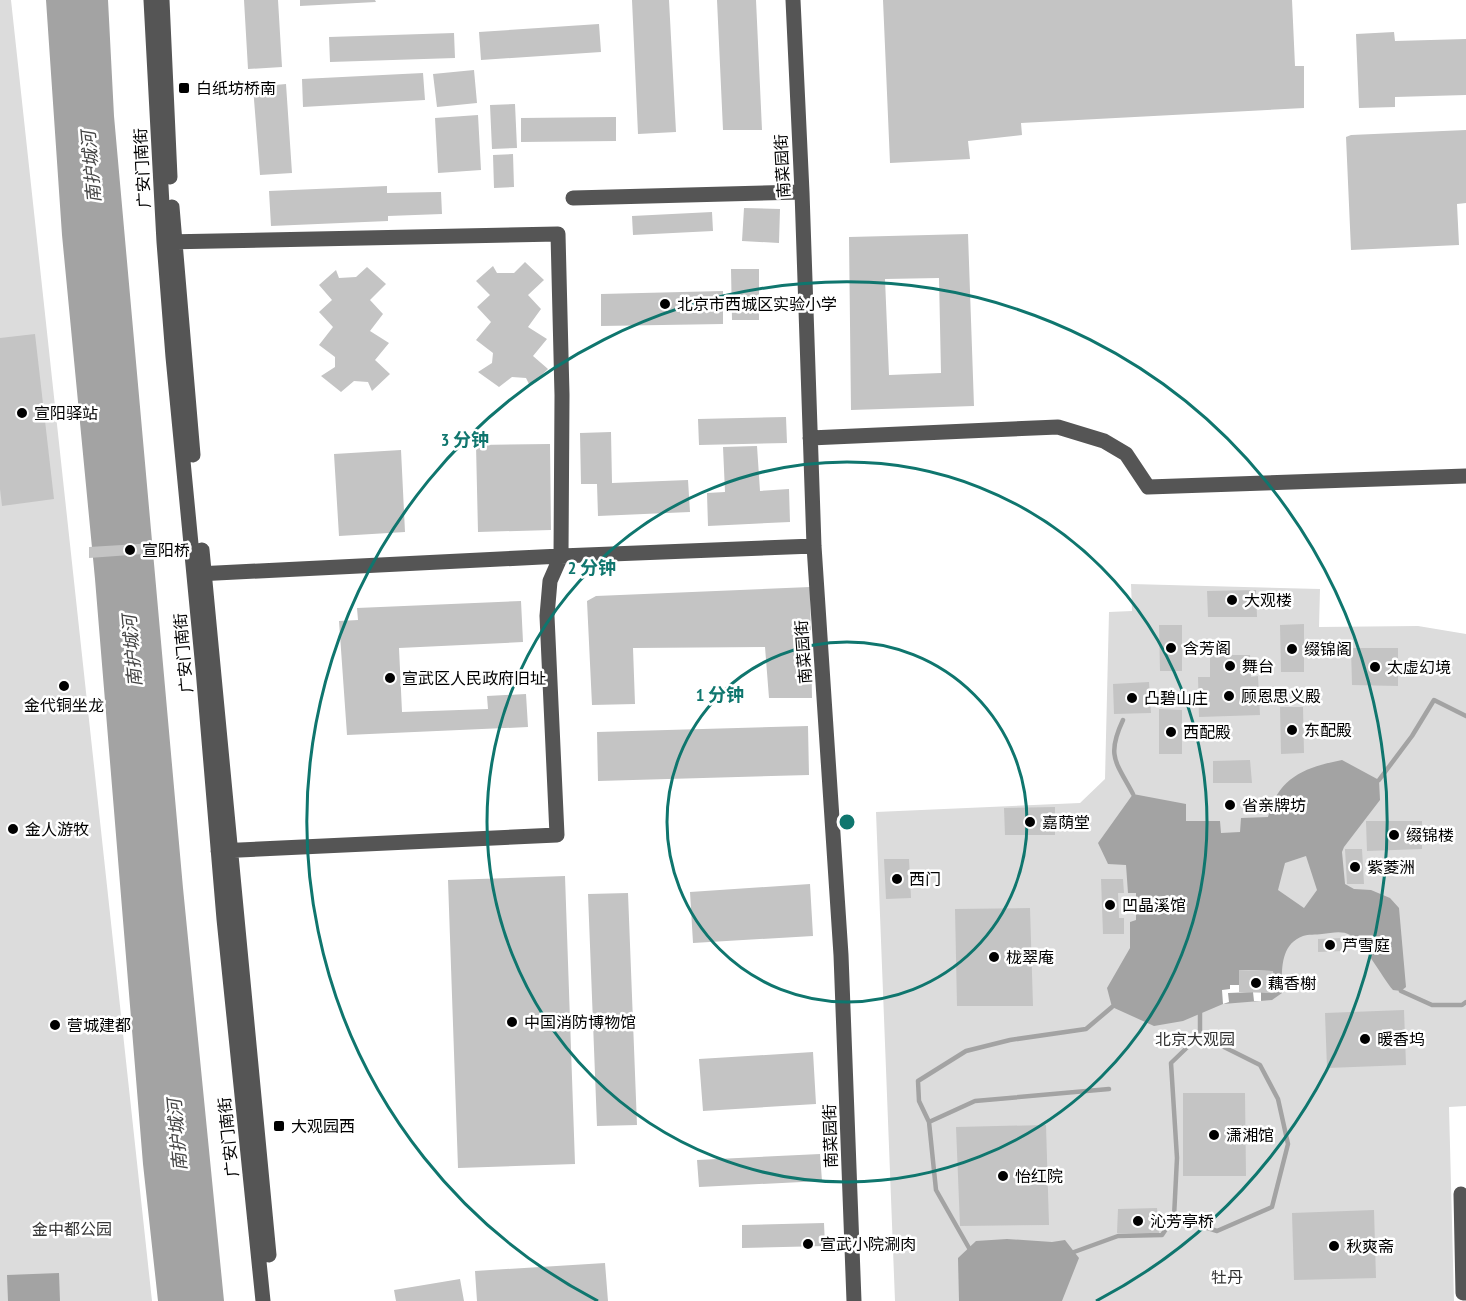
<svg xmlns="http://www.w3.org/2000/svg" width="1466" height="1301" font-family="'PT Sans Narrow','Noto Sans SC',sans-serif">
	<rect width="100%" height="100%" fill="#fff"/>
	<path fill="#dcdcdc" d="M0 0H11L152 1301H0Z
		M1131 584 1320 589 1319 627 1418 626 1466 634V1106L1449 1107 1454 1301H895L876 812 1080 803 1105 779 1109 612 1132 611Z"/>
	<path fill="#a3a3a3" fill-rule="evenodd" d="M46 0H108L114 116 183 888 224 1301H158L143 1164 95 579 62 235Z
		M1342 760 1379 780 1380 800 1344 847 1342 852 1345 884 1354 889 1371 890 1390 898 1399 908 1406 987 1401 991 1393 990C1381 976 1365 944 1350 935 1342 930 1331 933 1322 934 1316 935 1308 934 1303 936 1279 945 1282 972 1282 993L1272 1000 1223 1004 1183 1021 1154 1026 1112 1007 1107 988 1130 948V922L1136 920V893H1128L1126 865 1108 864 1098 843 1133 794 1186 804V821H1220L1221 833 1240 832 1241 818 1268 817C1278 777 1306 767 1342 760ZM1306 856 1317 890 1304 908 1278 890 1285 863Z
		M1007 1239 1052 1242 1065 1240 1079 1258 1062 1301H959L958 1258 976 1241Z
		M59 1273 60 1301H8L7 1275Z"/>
	<path fill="#fff" d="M1239 970 1273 971 1274 993 1261 992V1001H1254L1253 992 1228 993 1229 1002 1223 1004 1222 990 1230 989V985H1239Z"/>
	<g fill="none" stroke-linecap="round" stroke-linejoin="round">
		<path stroke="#a3a3a3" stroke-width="4.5" d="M1123 720C1106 756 1116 762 1133 794
			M1379 780 1412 736 1434 700 1466 716
			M1401 991 1432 1005H1462L1466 1002
			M929 1122 975 1101 1109 1089
			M1174 1217 1217 1231 1272 1207 1288 1144 1278 1099 1260 1065 1200 1035
			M969 1248 936 1190 929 1122 919 1101 918 1081 966 1051 1010 1040 1086 1029 1112 1007
			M1074 1252 1118 1236 1162 1235 1174 1217 1177 1158 1171 1063 1200 1035V1013"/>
	</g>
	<path fill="#c4c4c4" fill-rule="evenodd" d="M244 0H278L282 67 248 69Z
		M300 0H375L376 2 300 6Z
		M632 0H669L676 132 638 134Z
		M717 0H756L762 130H723Z
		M883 0H1292L1295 66H1304V108L1021 123 1022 135 968 141 970 159 890 163Z
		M599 24 601 52 481 60 479 32Z
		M1394 32 1395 41 1466 39V95L1395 97V107L1359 108 1356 34Z
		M454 33 455 58 330 62 329 37Z
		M474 70 477 103 437 107 433 74Z
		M423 73 425 100 303 107 302 79Z
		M286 84 292 173 260 175 253 87Z
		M515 104 517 148 492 149 490 105Z
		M478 115 481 170 438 173 435 118Z
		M616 117V141L521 142V118Z
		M1466 130V203L1457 204 1459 245 1351 250 1346 137 1351 135Z
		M513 154 514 187 494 188 493 155Z
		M387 186V193L441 192 442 214 388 216V221L271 226 269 191Z
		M744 208 780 209 779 243 742 241Z
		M712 212 713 231 633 235 632 216Z
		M968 234 974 406 851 410 849 237ZM939 278 941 373 889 375 885 279Z
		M525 262 544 280 528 295 541 309 528 327 547 339 533 356 548 369 530 386 526 378 512 377 499 387 478 372 492 363 493 353 476 340 491 322 477 307 490 295 476 281 493 266 497 273H514Z
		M367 267 386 284 370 300 383 314 370 331 389 343 375 360 390 374 372 391 368 382 354 381 341 392 321 376 335 367V357L319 345 333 327 319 312 332 300 319 285 336 270 339 278 356 277Z
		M731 269H759V320H732Z
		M723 291V324L601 326V294Z
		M35 334 54 499 2 506 0 489V338Z
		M786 417 787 443 699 445 698 419Z
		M611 432 612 483 688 480 690 512 598 516 597 484H581L580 433Z
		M550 444 551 530 478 532 476 445Z
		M757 446 760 491 789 489 790 522 708 526 707 493 725 492 723 447Z
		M401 450 405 532 339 536 334 454Z
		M171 542V552L89 558V547Z
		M810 587 812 698H769L765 647 633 648 635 704 592 705 587 601 596 596Z
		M1256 590 1257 617H1208L1207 591Z
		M521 601 523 642 399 648 402 712 488 709 487 696 526 694 528 727 347 735 339 621 358 620 357 608Z
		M1304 624V672H1281L1280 625Z
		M1159 625H1182V671H1160Z
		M1351 648H1398V686L1352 685Z
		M1210 655H1250L1251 677 1258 676 1260 715 1199 717 1198 677H1210Z
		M1149 682 1151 713 1114 714 1113 684Z
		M1280 707H1303L1304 753 1281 754Z
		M1159 709 1182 710V754H1159Z
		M808 726 809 775 598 781 597 732Z
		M1250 760 1252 783H1213V761Z
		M1055 807V835H1005L1004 808Z
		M1366 821H1422V849L1367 851Z
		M1345 849H1362L1364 884H1347Z
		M884 859H909L911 898 886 899Z
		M565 876 575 1164 458 1168 448 880Z
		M1101 879H1123L1124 893H1118L1119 918H1124V934H1103Z
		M810 884 813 936 693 943 690 892Z
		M628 893 637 1125 597 1126 588 894Z
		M1030 908 1033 1006H957L955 909Z
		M1343 938V951L1318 952V939Z
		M1239 970 1273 971 1274 993 1239 992Z
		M1404 1010 1406 1065 1327 1068 1325 1013Z
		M813 1052 816 1104 703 1111 699 1059Z
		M1183 1093H1245L1246 1176H1183Z
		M1046 1125 1049 1225 960 1226 956 1127Z
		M820 1154 822 1181 699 1187 697 1160Z
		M1157 1208 1159 1233H1117L1118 1209Z
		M1374 1210 1376 1278 1294 1280 1292 1213Z
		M824 1223 825 1246 742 1248V1225Z
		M605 1263 608 1301H477L475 1271Z
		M460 1279 464 1301H396L394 1290Z"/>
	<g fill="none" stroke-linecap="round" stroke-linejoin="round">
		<path stroke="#555" stroke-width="15" d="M151 0 164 242 173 357 203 669 224 919 263 1301
			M162 0 170 177
			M793 0 802 192 814 546 841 955 854 1301
			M573 198 802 192
			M172 207 193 455
			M164 242 558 234 562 395 561 556 550 581 547 616 557 835 218 851
			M810 438 1058 427 1104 441 1126 454 1148 487 1466 476
			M202 550 269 1255
			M197 574 561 556 814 546
			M1461 1194 1463 1293H1466"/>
	</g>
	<g fill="none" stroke="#0f766e" stroke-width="3">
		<circle cx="847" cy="822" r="180"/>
		<circle cx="847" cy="822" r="360"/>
		<path d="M598 1301A540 540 0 1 1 1096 1301"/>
	</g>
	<g fill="#000" stroke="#fff" stroke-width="2">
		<rect x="178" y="82" width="12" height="12" rx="3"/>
		<circle cx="665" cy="304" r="6"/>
		<circle cx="22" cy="413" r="6"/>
		<circle cx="130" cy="550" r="6"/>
		<circle cx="1232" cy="600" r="6"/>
		<circle cx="1171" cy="648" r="6"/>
		<circle cx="1292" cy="649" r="6"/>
		<circle cx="1230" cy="666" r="6"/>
		<circle cx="1375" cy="667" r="6"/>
		<circle cx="390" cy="678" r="6"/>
		<circle cx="64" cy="686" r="6"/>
		<circle cx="1229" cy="696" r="6"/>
		<circle cx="1132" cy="698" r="6"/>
		<circle cx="1292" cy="730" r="6"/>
		<circle cx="1171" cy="732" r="6"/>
		<circle cx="1230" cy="805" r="6"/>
		<circle cx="1030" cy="822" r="6"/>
		<circle cx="13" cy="829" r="6"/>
		<circle cx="1394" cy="835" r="6"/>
		<circle cx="1355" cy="867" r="6"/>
		<circle cx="897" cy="879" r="6"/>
		<circle cx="1110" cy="905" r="6"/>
		<circle cx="1330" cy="945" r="6"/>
		<circle cx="994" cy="957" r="6"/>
		<circle cx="1256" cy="983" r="6"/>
		<circle cx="512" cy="1022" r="6"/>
		<circle cx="55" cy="1025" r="6"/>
		<circle cx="1365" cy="1039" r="6"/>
		<rect x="273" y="1120" width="12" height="12" rx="3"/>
		<circle cx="1214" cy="1135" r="6"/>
		<circle cx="1003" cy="1176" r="6"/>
		<circle cx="1138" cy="1221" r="6"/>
		<circle cx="808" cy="1244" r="6"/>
		<circle cx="1334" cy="1246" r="6"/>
	</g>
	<g text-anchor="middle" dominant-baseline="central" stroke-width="5" stroke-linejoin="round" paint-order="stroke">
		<g font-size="16" fill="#000" stroke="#fff" text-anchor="start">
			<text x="196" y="88">白纸坊桥南</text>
			<text x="677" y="304">北京市西城区实验小学</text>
			<text x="34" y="413">宣阳驿站</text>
			<text x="142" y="550">宣阳桥</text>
			<text x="1244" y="600">大观楼</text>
			<text x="1183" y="648">含芳阁</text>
			<text x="1304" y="649">缀锦阁</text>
			<text x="1242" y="666">舞台</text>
			<text x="1387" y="667">太虚幻境</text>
			<text x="402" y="678">宣武区人民政府旧址</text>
			<text x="1241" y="696">顾恩思义殿</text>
			<text x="1144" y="698">凸碧山庄</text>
			<text x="64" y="705" text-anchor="middle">金代铜坐龙</text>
			<text x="1304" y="730">东配殿</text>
			<text x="1183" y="732">西配殿</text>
			<text x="1242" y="805">省亲牌坊</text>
			<text x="1042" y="822">嘉荫堂</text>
			<text x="25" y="829">金人游牧</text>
			<text x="1406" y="835">缀锦楼</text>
			<text x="1367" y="867">紫菱洲</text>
			<text x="909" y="879">西门</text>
			<text x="1122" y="905">凹晶溪馆</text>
			<text x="1342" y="945">芦雪庭</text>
			<text x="1006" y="957">栊翠庵</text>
			<text x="1268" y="983">藕香榭</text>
			<text x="524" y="1022">中国消防博物馆</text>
			<text x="67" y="1025">营城建都</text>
			<text x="1377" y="1039">暖香坞</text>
			<text x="291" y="1126">大观园西</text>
			<text x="1226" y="1135">潇湘馆</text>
			<text x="1015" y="1176">怡红院</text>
			<text x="1150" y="1221">沁芳亭桥</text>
			<text x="820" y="1244">宣武小院涮肉</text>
			<text x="1346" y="1246">秋爽斋</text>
		</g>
		<g font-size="16" fill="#000" stroke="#fff">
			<text transform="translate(782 166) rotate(-93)">南菜园街</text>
			<text transform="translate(142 168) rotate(-93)">广安门南街</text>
			<text transform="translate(803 652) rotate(-94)">南菜园街</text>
			<text transform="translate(183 653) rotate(-95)">广安门南街</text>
			<text transform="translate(830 1136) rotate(-92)">南菜园街</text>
			<text transform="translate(228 1137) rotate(-96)">广安门南街</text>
		</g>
		<g font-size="16" fill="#333" stroke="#fff">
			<text x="1195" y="1039">北京大观园</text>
			<text x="72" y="1229">金中都公园</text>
			<text x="1227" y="1277">牡丹</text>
		</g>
		<g font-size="18" font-style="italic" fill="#444" stroke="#fff">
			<text transform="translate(91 167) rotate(-95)">南护城河</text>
			<text transform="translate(132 651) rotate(-95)">南护城河</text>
			<text transform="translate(177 1135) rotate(-95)">南护城河</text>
		</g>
	</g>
	<circle cx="847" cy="822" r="9" fill="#0f766e" stroke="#fff" stroke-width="3"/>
	<g font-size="18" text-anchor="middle" font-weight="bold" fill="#0f766e" stroke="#fff" stroke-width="5" stroke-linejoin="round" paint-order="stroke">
		<text x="465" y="446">3 分钟</text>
		<text x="592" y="574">2 分钟</text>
		<text x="720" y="701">1 分钟</text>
	</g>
</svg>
